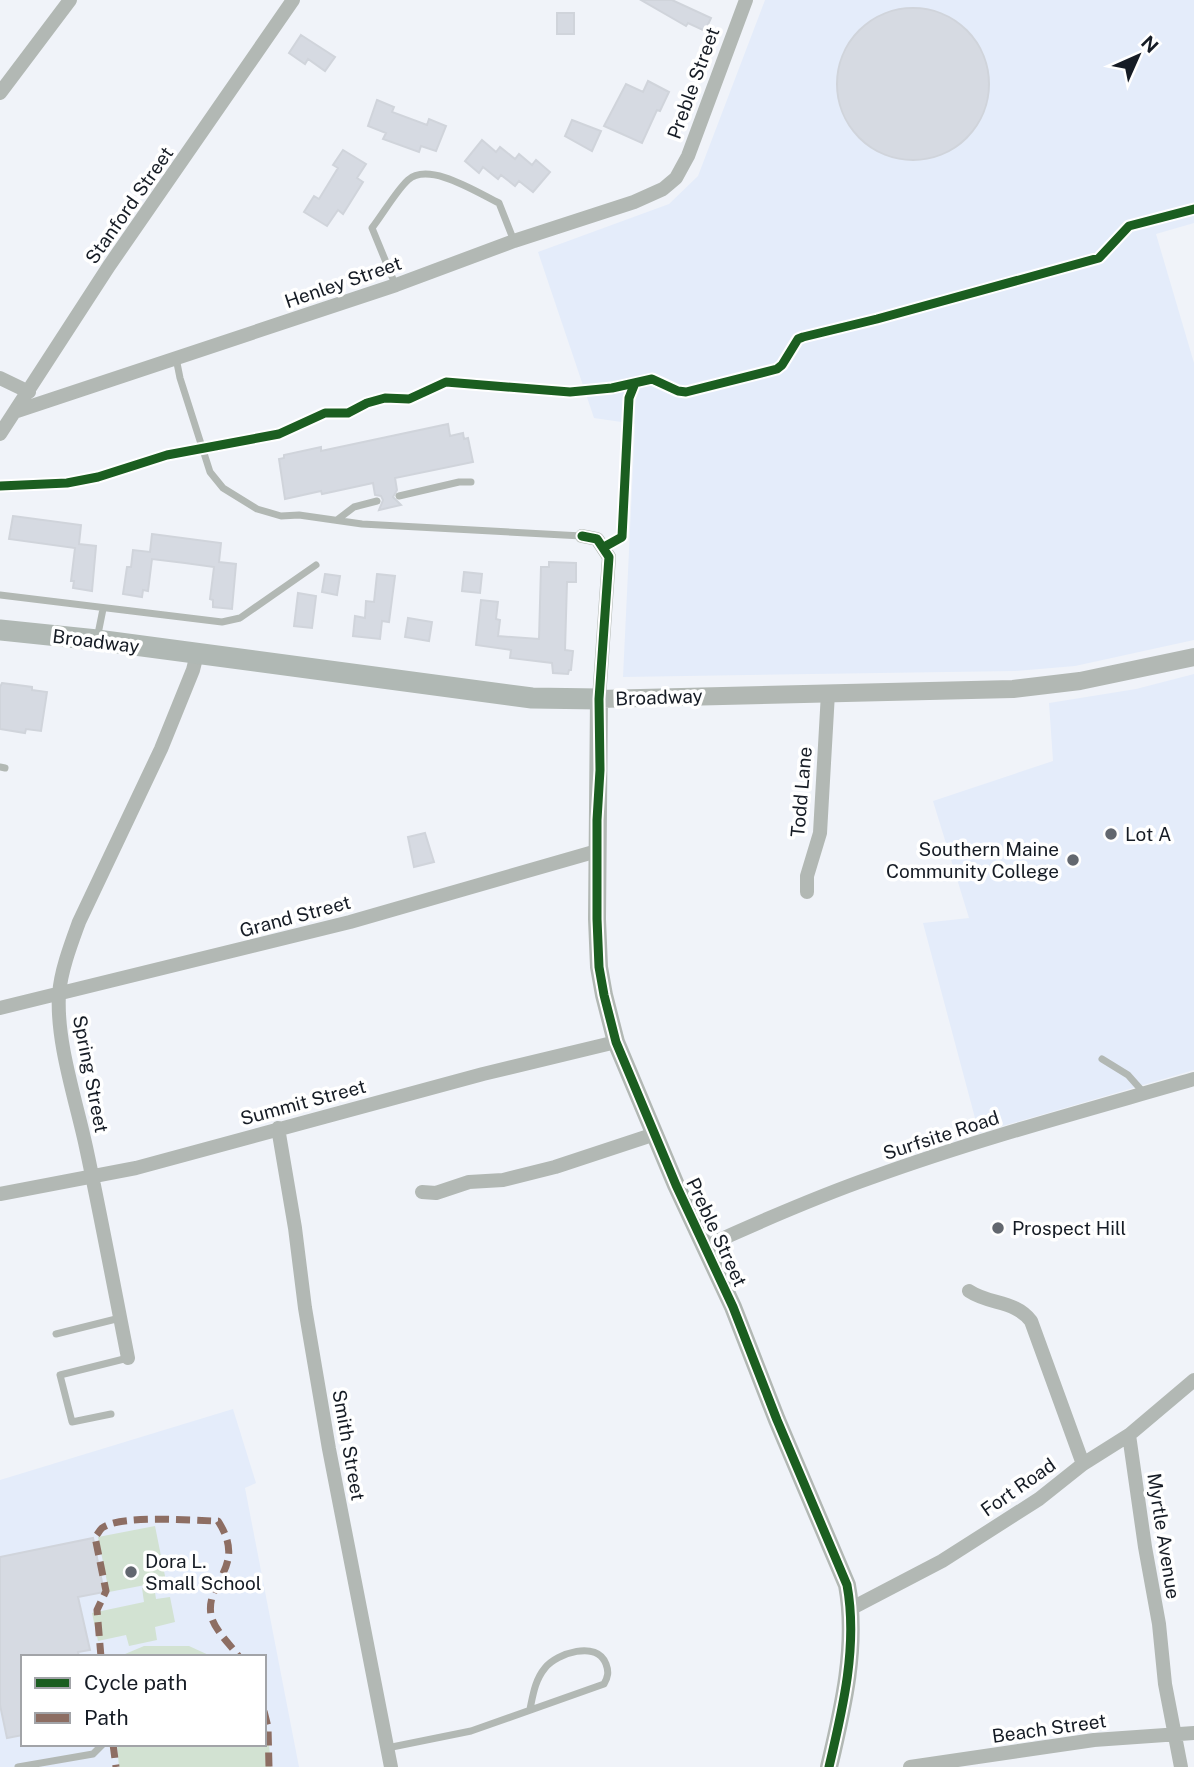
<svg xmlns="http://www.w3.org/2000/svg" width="1194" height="1767" font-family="'Public Sans',sans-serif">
	<rect width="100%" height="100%" fill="#f0f3f9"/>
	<path fill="#e4ecfa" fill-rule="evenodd" d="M765 0H1194V223L1156 234 1194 363V640L1075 666 1015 671 623 677 635 424 594 418 538 252 669 204 698 176Z
		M1194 674V1070L979 1133 923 923 969 918 933 801 1053 761 1049 703 1136 689Z
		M233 1409 256 1483 245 1488 299 1767H0V1480ZM23 1657H264V1744H23Z"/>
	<path fill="#d2e2d2" d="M155 1526 166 1581 109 1592 98 1537Z
		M154 1586 156 1599 170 1597 175 1622 155 1627 157 1640 129 1646 126 1635 98 1641 92 1613 144 1602 142 1588Z
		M144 1646H189L213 1657H118Z
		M264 1720 268 1733 271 1767H119L117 1744H264Z"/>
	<path fill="#d6dae2" stroke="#d0d4db" stroke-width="2" d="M641 0H672L711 18 705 31 688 23 686 26Z
		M837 84a76 76 0 1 1 152 0a76 76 0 1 1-152 0Z
		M557 13H574V34H557Z
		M301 35 335 57 325 71 308 59 305 64 289 53Z
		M648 81 669 92 660 111 657 110 642 143 604 126 626 84 643 92Z
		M377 100 394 107 392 112 427 125 429 119 446 126 436 151 421 146 419 152 383 139 386 133 368 126Z
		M572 120 601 131 592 151 565 136Z
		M482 140 496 152 500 147 515 159 519 154 532 165 536 160 550 172 533 192 519 181 515 186 501 175 498 179 483 167 479 173 465 161Z
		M343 150 366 164 357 178 363 182 343 214 338 210 327 226 304 212 314 196 319 199 338 168 333 165Z
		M448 424 450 436 463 433 464 439 468 438 473 462 395 478 397 490 393 497 401 505 379 510 383 500 381 496 375 495 373 483 322 494 321 491 285 499 279 459 284 458V455L321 447V451Z
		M13 516 81 525 79 544 96 546 92 591 73 588 74 581H71L75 548 9 539Z
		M152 534 221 543 219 562 236 564 232 609 213 607V600L210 599 214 567 185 563 152 559 148 591 143 590 142 597 123 594 127 567H131L133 550 150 552Z
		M549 562 576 563V582H567L565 650 573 651 571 670H569L568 674 553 673 552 663 510 658 511 650 476 645 481 600 498 602 496 619 500 620 498 636 539 639 541 567H549Z
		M464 572 482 574 480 593 462 591Z
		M325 574 340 576 337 595 322 592Z
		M377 574 395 576 389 622 382 621 380 639 353 636 355 616 365 618 366 601 374 602Z
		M298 593 316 596 312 628 294 626Z
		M408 618 432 622 429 641 405 637Z
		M2 683 32 687V690L47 692 41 731 26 729 25 733 0 729V687Z
		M425 833 434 862 414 867 408 837Z
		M93 1538 104 1592 78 1597 90 1650 78 1652 79 1657H23V1735L7 1738 0 1705V1557Z"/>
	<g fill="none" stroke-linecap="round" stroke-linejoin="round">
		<path stroke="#b2b8b4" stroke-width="7" d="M395 284 372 228C383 214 396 191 408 180 429 161 478 193 499 203L514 241
			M176 358 180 378 210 472 223 488 257 509 281 516 299 515 362 524 582 536
			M399 496 459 482H471
			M337 520 354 507 377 501
			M0 595 222 622 240 618 316 565
			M97 639 103 609
			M0 767 5 768
			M1102 1059 1128 1075 1144 1093
			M56 1334 120 1318
			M111 1414 72 1422 60 1375 128 1358
			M387 1748 471 1731 604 1684C608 1677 609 1672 606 1664 597 1640 557 1653 545 1668 535 1680 533 1695 530 1709
			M18 1767 93 1754 103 1744"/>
		<path stroke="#b2b8b4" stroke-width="14" d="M0 93 70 0
			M0 378 29 392
			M17 411 396 285 514 241 634 202 663 189 676 178 688 156 746 0
			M0 434 109 266 293 0
			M582 536 597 539 609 557 599 699
			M807 892V876L820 833 828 693
			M0 1008 350 922 597 851
			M278 1128 295 1228 305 1308 329 1449 391 1767
			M422 1192 436 1193 469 1182 503 1180 555 1167 655 1134
			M0 1194 136 1168 483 1074 616 1042
			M706 1246C761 1221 816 1197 873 1177 978 1139 1087 1110 1194 1079
			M969 1291C990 1305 1015 1300 1031 1321L1083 1464
			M128 1358C114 1287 101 1217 86 1147 76 1100 56 1042 59 994 61 970 71 944 79 922L161 749 193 670 197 654
			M1129 1435 1145 1547 1159 1624 1165 1684 1181 1767
			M852 1608 942 1561 1039 1499 1083 1464 1129 1435 1194 1380
			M910 1767 1094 1740 1194 1733"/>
		<path stroke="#b2b8b4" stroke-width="18" d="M829 1767C843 1708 858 1645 847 1585L777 1420 733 1307 676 1185 616 1042 604 995 599 967 597 919 599 699 1013 689 1080 681 1194 657"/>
		<path stroke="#b0b8b4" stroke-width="21" d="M0 630 97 640 532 698 599 699"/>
		<path stroke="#8d6e63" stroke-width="7" stroke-dasharray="14 7" stroke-linecap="butt" d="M101 1657 97 1610 106 1591 95 1537C98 1534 99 1531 102 1528 121 1514 193 1521 218 1521 248 1567 205 1581 211 1615 214 1630 231 1645 239 1657
			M264 1711 268 1727 269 1767
			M113 1744 116 1767"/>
		<g stroke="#fff" stroke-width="13">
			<path id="cycleway" d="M0 486 67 483 98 477 167 455 279 434 325 413H348L367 403 385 398 409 399 446 382 570 392 612 388 652 379 678 391 686 392 777 369 782 365 798 339 803 337 877 319 1099 258 1129 226 1194 209
				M582 536 597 539 609 557 599 699 600 770 597 820V919L599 967 604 995 616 1042 676 1185 733 1307 777 1420 847 1585C858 1645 843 1708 829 1767
				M604 547 622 537 629 398 635 383"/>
		</g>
		<use href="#cycleway" stroke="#1b5e20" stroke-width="9"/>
	</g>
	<g fill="#62676f" stroke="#fff" stroke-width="2.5">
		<circle cx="1111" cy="834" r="7"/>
		<circle cx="1073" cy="860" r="7"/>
		<circle cx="998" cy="1228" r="7"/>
		<circle cx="131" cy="1572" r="7"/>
	</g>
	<g text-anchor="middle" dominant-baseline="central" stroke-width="7" stroke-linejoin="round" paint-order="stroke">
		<g font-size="19" fill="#161c25" stroke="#fff">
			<text transform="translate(693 83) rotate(-70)">Preble Street</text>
			<text transform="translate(129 205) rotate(-55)">Stanford Street</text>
			<text transform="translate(343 282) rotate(-19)">Henley Street</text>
			<text transform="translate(96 641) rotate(7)">Broadway</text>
			<text transform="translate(659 697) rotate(-2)">Broadway</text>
			<text transform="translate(801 792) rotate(-85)">Todd Lane</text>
			<text transform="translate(295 916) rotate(-15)">Grand Street</text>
			<text transform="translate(91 1074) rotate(79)">Spring Street</text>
			<text transform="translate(303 1102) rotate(-15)">Summit Street</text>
			<text transform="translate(941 1135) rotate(-18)">Surfsite Road</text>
			<text transform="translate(717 1232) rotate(65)">Preble Street</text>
			<text transform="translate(349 1445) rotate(80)">Smith Street</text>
			<text transform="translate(1018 1487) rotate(-35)">Fort Road</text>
			<text transform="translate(1164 1536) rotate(81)">Myrtle Avenue</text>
			<text transform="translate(1049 1728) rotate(-8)">Beach Street</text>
		</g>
		<g font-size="19" fill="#161c25" stroke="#fff" text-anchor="start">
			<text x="1125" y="834">Lot A</text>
			<text x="1059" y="849" text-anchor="end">Southern Maine<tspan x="1059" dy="22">Community College</tspan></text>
			<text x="1012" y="1228">Prospect Hill</text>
			<text x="145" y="1561">Dora L.<tspan x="145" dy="22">Small School</tspan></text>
		</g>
	</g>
	<rect x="21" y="1655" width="245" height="91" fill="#ffffff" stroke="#a2a4a8" stroke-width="2"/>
	<rect x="35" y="1678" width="35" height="10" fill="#1b5e20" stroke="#a2a4a8" stroke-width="2"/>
	<text x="84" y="1690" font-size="21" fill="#161c25">Cycle path</text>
	<rect x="35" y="1713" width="35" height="10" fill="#8d6e63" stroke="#a2a4a8" stroke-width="2"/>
	<text x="84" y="1725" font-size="21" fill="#161c25">Path</text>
	<g transform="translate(1138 56) rotate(45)" stroke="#ffffff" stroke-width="5" paint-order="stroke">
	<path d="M0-5L12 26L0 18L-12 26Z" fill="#161c25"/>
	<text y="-10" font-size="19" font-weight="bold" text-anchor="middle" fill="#161c25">N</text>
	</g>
</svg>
